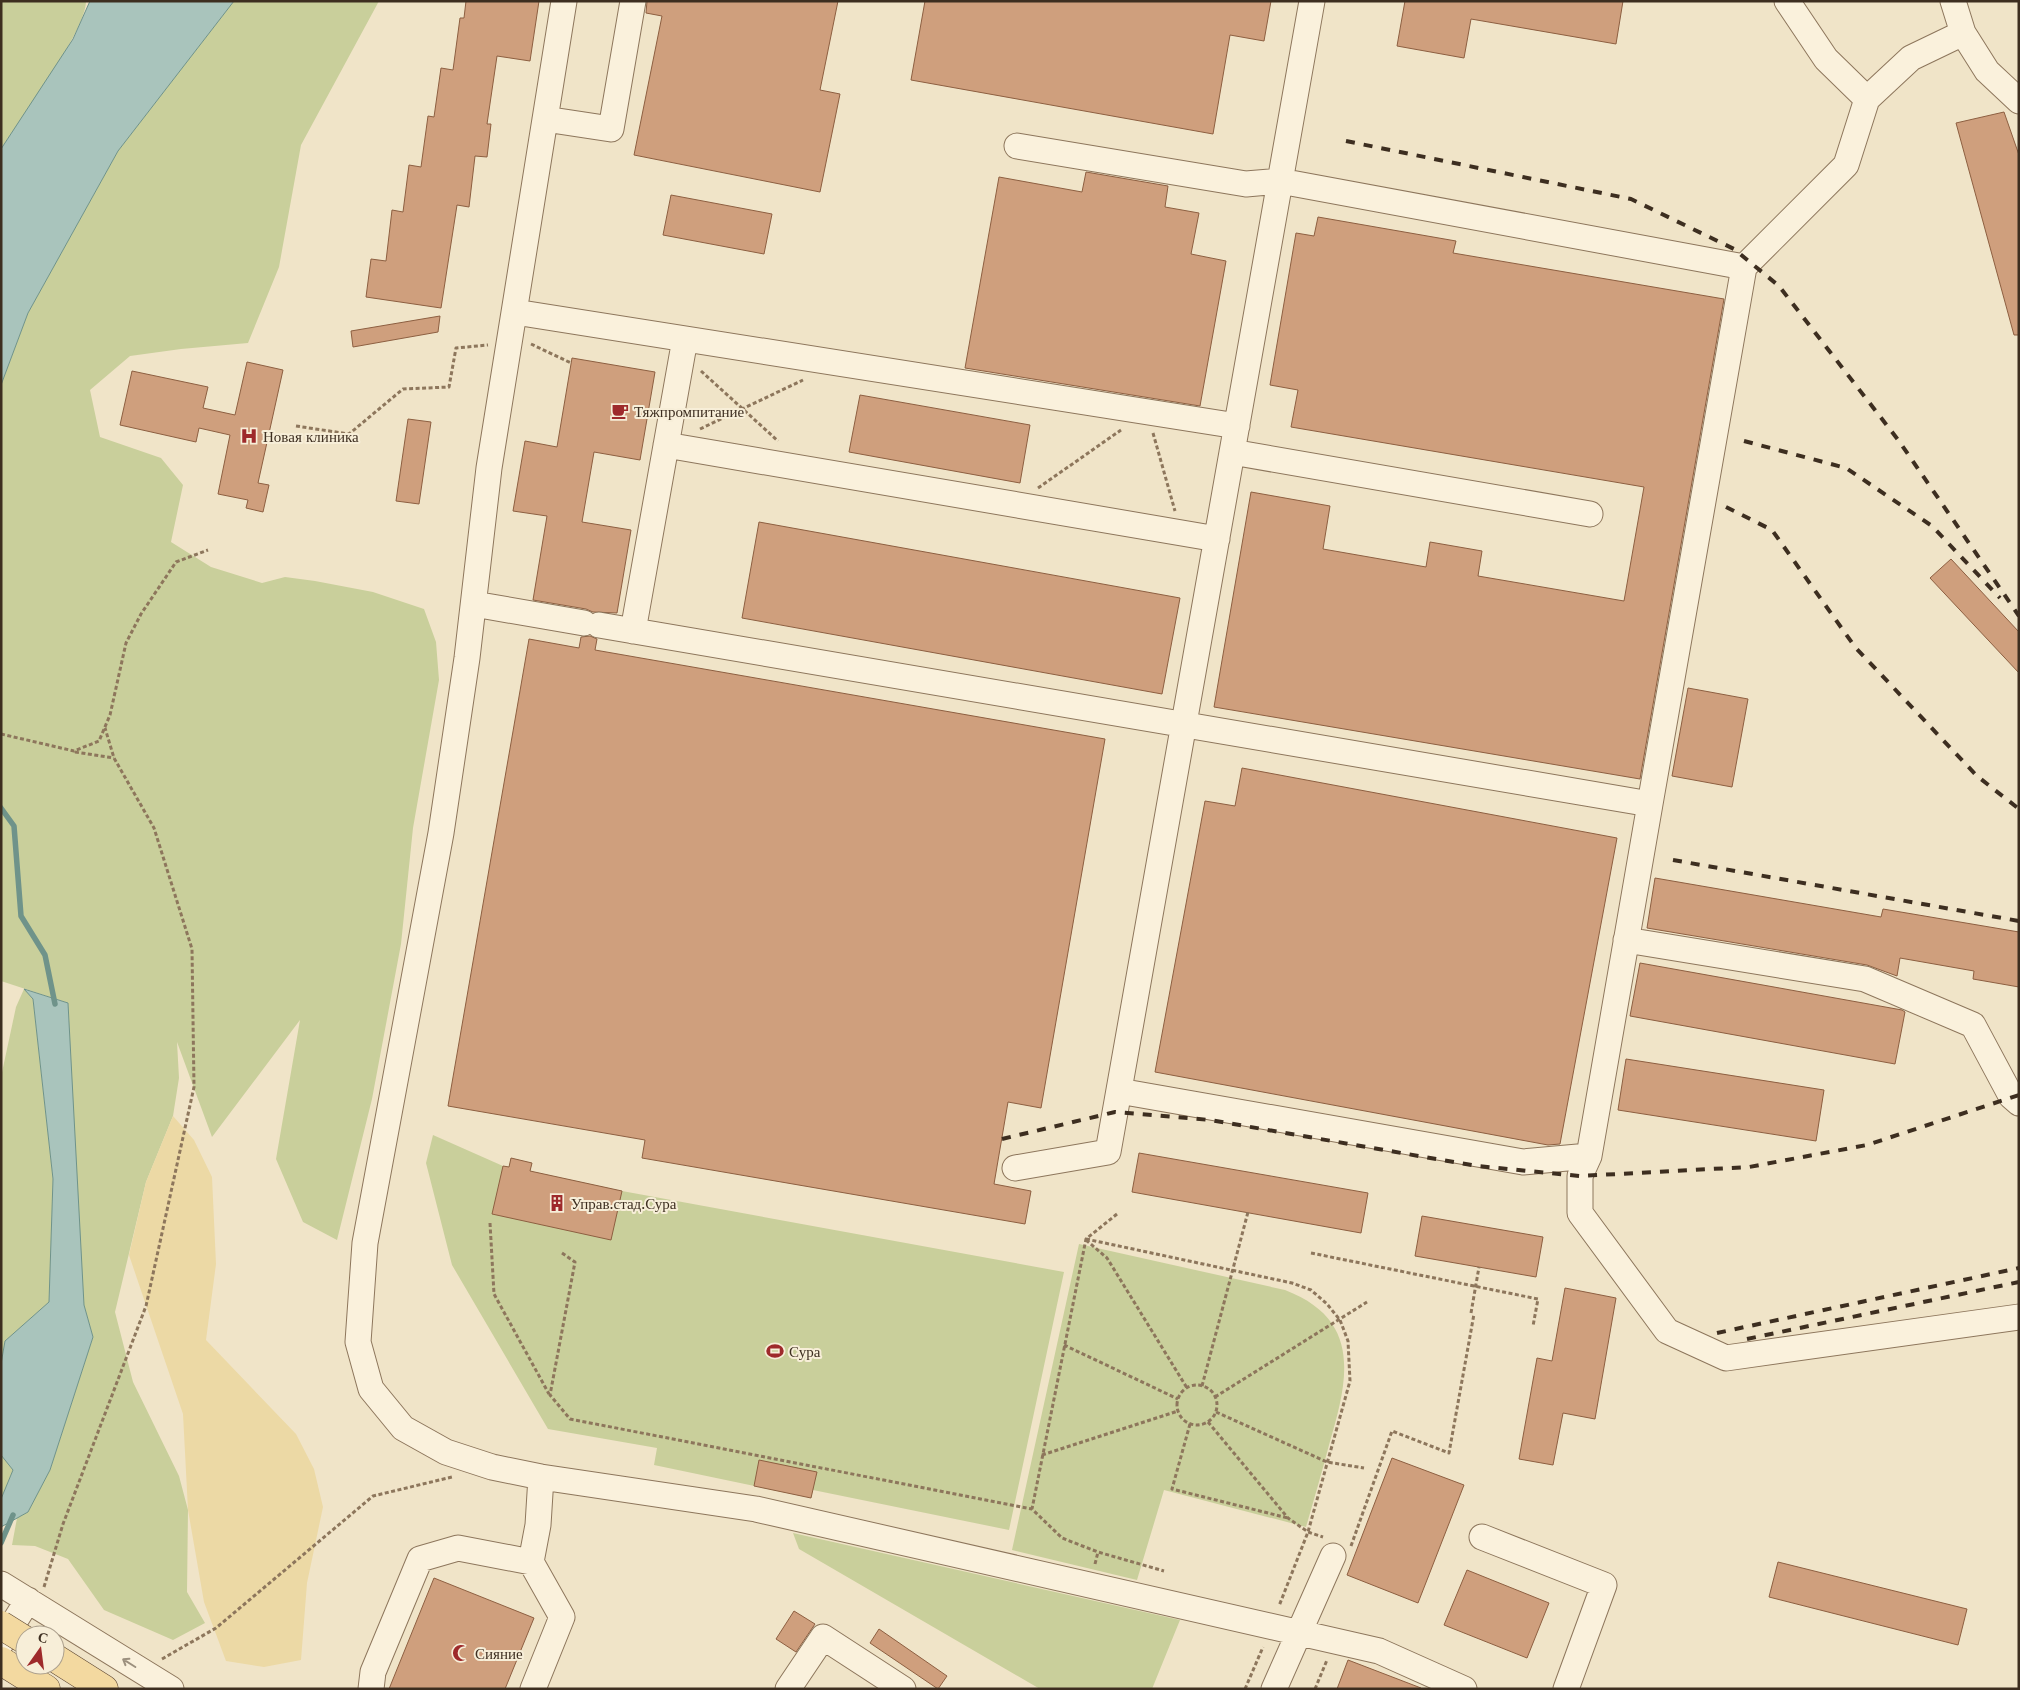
<svg xmlns="http://www.w3.org/2000/svg" width="2020" height="1690" font-family="'Libre Baskerville',serif">
	<rect width="100%" height="100%" fill="#f0e4c8"/>
	<path fill="#c9cf9b" d="M1 1H86C86 31 20 120 1 149Z
		M234 1H379L301 145 279 267 248 343 181 349 130 356 90 390 100 437 161 458 183 485 171 542 211 567 262 583 285 577 315 581 373 592 424 609 436 642 439 680 413 828 401 944 372 1099 337 1240 303 1222 276 1159 300 1020 212 1137 177 1042 179 1078 173 1116 146 1182 115 1312 133 1382 179 1476 188 1510 187 1592 205 1623 173 1640 104 1610 68 1559 35 1546 12 1545 17 1518 28 1512 50 1470 93 1337 84 1305 80 1272 68 1003 1 981V385L28 313 118 151Z
		M24 989 33 999 53 1179 49 1302 5 1341 1 1364V1077L16 1007Z
		M433 1135 503 1166 509 1167 511 1158 532 1163 530 1171 622 1191 1064 1272 1009 1530 813 1490 811 1498 654 1465 657 1448 548 1429 452 1265 426 1163Z
		M1079 1244 1285 1290C1363 1320 1348 1380 1329 1445 1322 1472 1314 1499 1306 1527L1164 1490 1137 1580 1012 1550Z
		M1 1455 13 1470 1 1499Z
		M793 1533 1180 1620 1152 1689H1040L799 1549Z"/>
	<path fill="#ecd9a5" d="M173 1116 194 1140 212 1177 216 1264 206 1340 296 1434 314 1469 323 1507 307 1583 301 1660 264 1667 226 1661 204 1602 188 1510 183 1414 129 1255 146 1182Z"/>
	<path fill="#a9c4bc" stroke="#6f938a" d="M90 1H234L118 151 28 313 1 385V149L73 39Z
		M24 989 68 1003 84 1305 93 1337 50 1470 28 1512 1 1527V1499L13 1470 1 1455V1364L5 1341 49 1302 53 1179 33 999Z"/>
	<g fill="none" stroke-linecap="round" stroke-linejoin="round">
		<path stroke="#6f938a" stroke-width="5.5" d="M1 808 14 826 21 916 45 955 55 1004
			M1 1543 13 1515"/>
	</g>
	<path fill="#cf9f7d" stroke="#8d5f41" d="M466 1H539L530 61 497 56 487 124H491L487 157 475 156 469 207 457 205 441 308 366 297 371 259 386 261 392 210 403 212 409 165 421 167 428 116 434 117 441 68 453 70 460 18H464Z
		M647 1H838L820 90 840 94 820 192 634 155 662 16 646 13Z
		M925 1H1271L1264 41 1230 35 1213 134 911 80Z
		M1405 1H1623L1616 44 1471 19 1464 58 1397 46Z
		M2004 112 2019 155V335H2014L1956 123Z
		M1086 172 1168 186 1165 207 1199 213 1191 254 1226 261 1200 406 965 368 999 177 1082 192Z
		M671 195 772 214 764 254 663 235Z
		M1318 217 1456 241 1453 253 1724 299 1640 779 1214 707 1251 492 1330 506 1323 549 1426 567 1430 542 1482 551 1478 576 1624 601 1644 487 1291 427 1298 390 1270 385 1296 233 1314 236Z
		M440 316 438 332 353 347 351 331Z
		M572 358 655 372 640 460 594 452 582 522 631 530 617 613 593 612 586 609 533 600 547 516 513 511 525 441 557 447Z
		M247 362 283 370 258 483 269 485 263 512 246 508 248 500 218 494 230 435 199 428 196 442 120 425 132 371 208 387 203 408 235 415Z
		M860 395 1030 425 1020 483 849 452Z
		M408 419 431 422 419 504 396 501Z
		M759 522 1180 598 1162 694 742 618Z
		M1951 559 2019 632V673L1930 578Z
		M590 636 597 639 595 650 1105 739 1041 1108 1008 1102 994 1184 1031 1191 1025 1224 642 1158 645 1140 448 1106 529 639 579 648 581 637Z
		M1688 688 1748 699 1732 787 1672 776Z
		M1242 768 1617 838 1560 1144 1548 1145 1155 1072 1205 801 1235 806Z
		M1655 878 1881 917 1883 909 2019 932V987L1973 979 1974 971 1900 958 1897 976 1867 965 1647 928Z
		M1640 963 1902 1010 1905 1012 1895 1064 1630 1016Z
		M1626 1059 1824 1090 1816 1141 1618 1110Z
		M1139 1153 1368 1193 1361 1233 1132 1192Z
		M511 1158 532 1163 530 1171 622 1191 611 1240 492 1214 503 1166 509 1167Z
		M1422 1216 1543 1237 1536 1277 1415 1256Z
		M1565 1288 1616 1298 1595 1419 1563 1413 1553 1465 1519 1459 1537 1358 1552 1361Z
		M1392 1458 1464 1485 1418 1603 1347 1575Z
		M759 1460 817 1472 811 1498 754 1486Z
		M1778 1562 1967 1609 1958 1645 1769 1597Z
		M1467 1570 1549 1603 1527 1658 1444 1625Z
		M434 1578 534 1618 505 1689H389Z
		M794 1611 815 1624 796 1652 776 1639Z
		M879 1629 947 1676 938 1689 870 1643Z
		M1348 1660 1421 1688 1420 1689H1337Z"/>
	<g fill="none" stroke-linecap="round" stroke-linejoin="round">
		<g stroke="#8d765c" stroke-width="27">
			<path id="minor" d="M564 1 489 468 467 658 441 833 365 1243 358 1342 371 1389 403 1428 446 1452 492 1467 541 1477 756 1509 1379 1651 1464 1689
				M1787 1 1826 59 1867 99
				M1963 33 1987 71 2019 101
				M545 119 611 129 633 1
				M1017 146 1246 184 1280 181 1744 267 1650 804
				M1744 267 1846 165 1867 99 1911 58 1963 33 1953 1
				M515 312 1237 426
				M666 445 1217 539
				M1232 452 1590 514
				M474 604 584 623
				M599 625 1650 804 1589 1156 1580 1176V1213L1667 1331 1726 1358 2019 1317
				M633 631 685 339
				M1626 940 1865 979 1973 1025 2011 1096 2019 1103
				M1119 1091 1523 1162 1589 1156
				M1015 1168 1108 1152 1312 1
				M1482 1537 1604 1585 1566 1689
				M1 1584 171 1689
				M1 1643 28 1600
				M371 1689 373 1672 420 1559 458 1548 531 1562
				M533 1689 562 1617 531 1562 538 1525 541 1477
				M788 1689 823 1637 903 1689
				M1274 1689 1333 1556"/>
		</g>
		<g stroke="#5b4430" stroke-width="29">
			<path id="major" d="M55 1658 104 1689
				M1 1661 46 1689"/>
		</g>
		<path stroke="#8d765c" stroke-width="3" stroke-dasharray="4 2.5" stroke-linecap="butt" d="M531 344 571 363
			M701 371 778 441
			M296 426 349 434 403 389 449 387 456 348 488 345
			M700 429 803 380
			M1153 433 1175 511
			M1038 488 1121 430
			M1 734 74 751 99 741 110 715 126 643 141 614 176 562 208 550
			M75 752 114 758
			M1117 1214 1086 1239 1032 1509 1062 1538 1098 1552 1164 1571
			M490 1223 494 1294 549 1394
			M1086 1239 1292 1283 1311 1290 1327 1304 1340 1320 1348 1341 1350 1381 1308 1532 1279 1606
			M1086 1240 1107 1258 1187 1388
			M562 1253 575 1262 550 1395 570 1419 1032 1509
			M1311 1253 1538 1299 1533 1326
			M1471 1313 1479 1267
			M1064 1345 1178 1399
			M1177 1405a20 20 0 1 1 40 0a20 20 0 1 1-40 0Z
			M1202 1386 1248 1212
			M1215 1397 1367 1302
			M1216 1412 1327 1462 1364 1468
			M1208 1422 1288 1518 1308 1532 1323 1537
			M1190 1424 1172 1489 1288 1518
			M1042 1455 1178 1411
			M1351 1546 1392 1431 1449 1453 1474 1314
			M1095 1564 1098 1552
			M44 1587 63 1524 146 1306 194 1087 192 949 154 828 114 758 105 728
			M162 1659 216 1628 373 1496 452 1477
			M1245 1689 1263 1647
			M1315 1689 1327 1660"/>
		<use href="#minor" stroke="#faf1dc" stroke-width="25"/>
		<use href="#major" stroke="#f3d9a0" stroke-width="28"/>
		<path stroke="#3d2e20" stroke-width="4" stroke-dasharray="9 9" stroke-linecap="butt" d="M1346 141 1631 199 1734 249 1779 286 1899 441 2019 616
			M1744 441 1846 468 1932 526 2000 598
			M1726 507 1772 530 1855 647 1977 776 2019 809
			M1673 860 2019 921
			M1002 1139 1115 1112 1210 1120 1477 1166 1580 1176 1749 1167 1867 1145 2019 1095
			M1717 1333 2019 1268
			M1747 1339 2019 1282"/>
		<g stroke="#5b4430" stroke-width="29" stroke-linecap="butt">
			<path id="major-bridge" d="M1 1625 25 1640"/>
		</g>
		<use href="#major-bridge" stroke="#f3d9a0" stroke-width="28"/>
	</g>
	<defs><path id="oneway-shaft" d="M-6 0H5M1.5-3L5.5 0L1.5 3" fill="none" stroke-width="1.6" stroke-linecap="round" stroke-linejoin="round" transform="scale(1.25)"/></defs>
	<use stroke="#9c907e" href="#oneway-shaft" transform="translate(129 1663) rotate(-148)"/>
	<defs>
		<g id="cafe-bare" transform="scale(1.35)"><path d="M-5.5-4.5H6V0H3Q3 3.5 0 3.5H-2.5Q-5.5 3.5-5.5 0ZM3-3.2v2h1.7v-2ZM-6 4.5H4V6H-6Z" fill="#9e2a2b" stroke="#f7eed8" stroke-width="2.5" paint-order="stroke"/></g>
		<g id="hospital-bare" transform="scale(1.35)"><path d="M-5-5h3v3.5h4V-5h3V5h-3V1.5h-4V5h-3Z" fill="#9e2a2b" stroke="#f7eed8" stroke-width="2.5" paint-order="stroke"/></g>
		<g id="building-bare" transform="scale(1.35)"><path d="M-4-6H4V6H1V3H-1V6H-4ZM-2.5-4.3h1.7v1.8h-1.7ZM.8-4.3h1.7v1.8H.8ZM-2.5-1h1.7V.8h-1.7ZM.8-1h1.7V.8H.8Z" fill="#9e2a2b" stroke="#f7eed8" stroke-width="2.5" paint-order="stroke"/></g>
		<g id="stadium-bare" transform="scale(1.35)"><path d="M0-5a6.5 5 0 1 0 0 10a6.5 5 0 1 0 0-10ZM-3.5-1.8h7v3.6h-7Z" fill="#9e2a2b" stroke="#f7eed8" stroke-width="2.5" paint-order="stroke"/></g>
		<g id="mosque-bare" transform="scale(1.35)"><path d="M3.5-4.9A6 6 0 1 0 3.5 4.9A5 5 0 1 1 3.5-4.9Z" fill="#9e2a2b" stroke="#f7eed8" stroke-width="2.5" paint-order="stroke"/></g>
	</defs>
	<g fill-rule="evenodd">
		<use href="#cafe-bare" x="620" y="411"/>
		<use href="#hospital-bare" x="249" y="436"/>
		<use href="#building-bare" x="557" y="1203"/>
		<use href="#stadium-bare" x="775" y="1351"/>
		<use href="#mosque-bare" x="461" y="1653"/>
	</g>
	<g text-anchor="middle" dominant-baseline="central" stroke-width="4" stroke-linejoin="round" paint-order="stroke">
		<g font-size="15" fill="#3d2e20" stroke="#f7eed8" text-anchor="start">
			<text x="634" y="411">Тяжпромпитание</text>
			<text x="263" y="436">Новая клиника</text>
			<text x="571" y="1203">Управ.стад.Сура</text>
			<text x="789" y="1351">Сура</text>
			<text x="475" y="1653">Сияние</text>
		</g>
	</g>
	<rect width="2020" height="1690" fill="none" stroke="#3d2e20" stroke-width="5"/>
	<g transform="translate(40 1650) rotate(14)"><circle r="24" fill="#f7eed8" stroke="#ada18e"/>
	<path d="M0-4L9 19L0 12L-9 19Z" fill="#9e2a2b"/>
	<text y="-8" font-size="14" font-weight="bold" text-anchor="middle" fill="#3d2e20">С</text>
	</g>
</svg>
